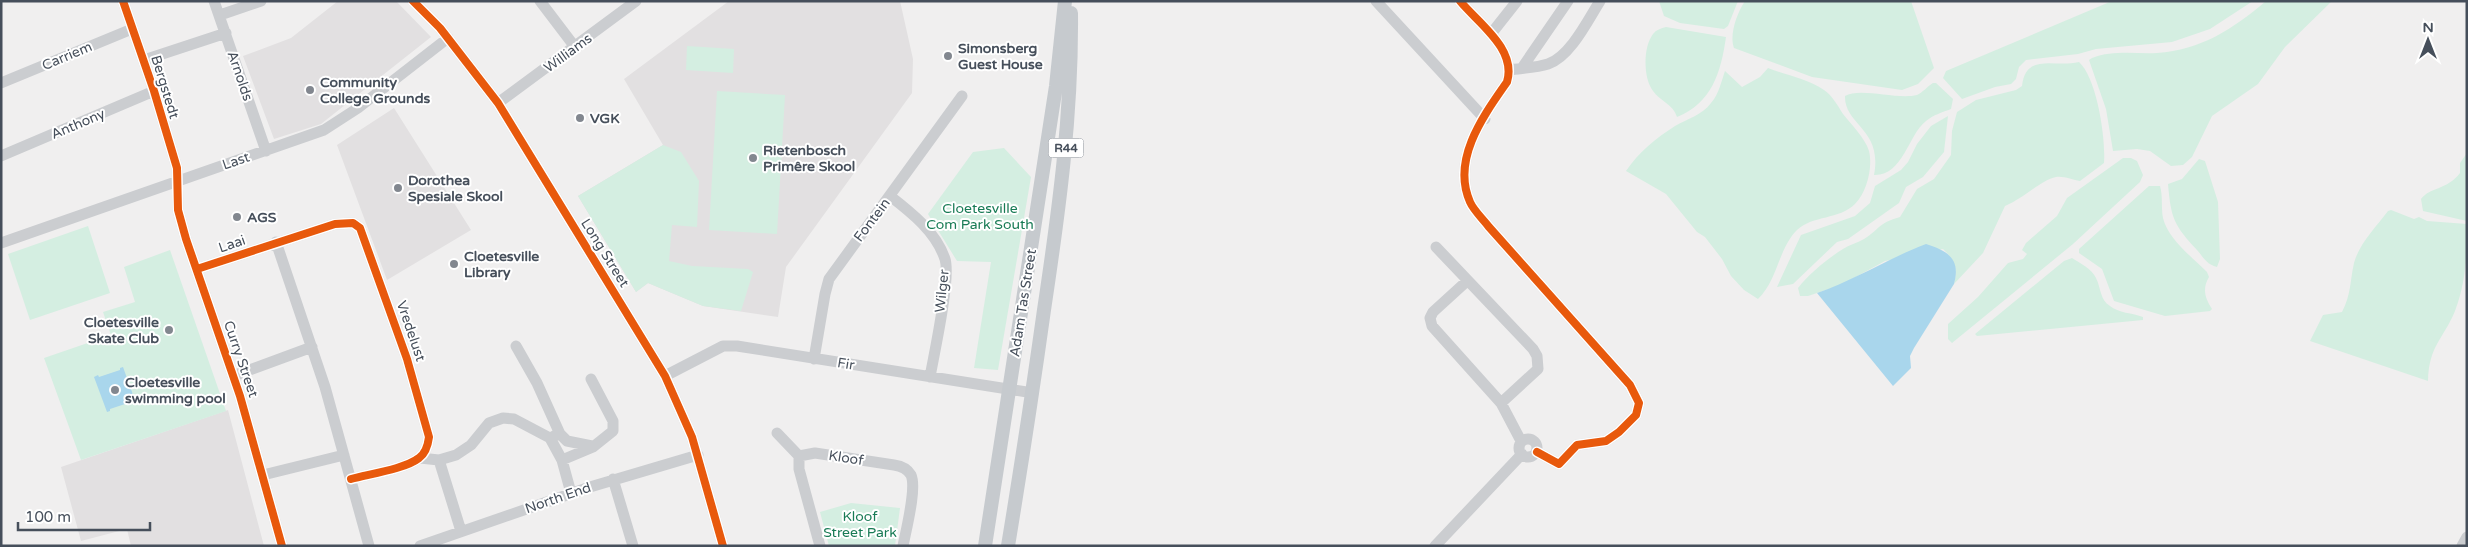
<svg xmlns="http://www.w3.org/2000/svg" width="2468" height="547" font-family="'Varela Round',sans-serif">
	<rect width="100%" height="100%" fill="#f0efef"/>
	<path fill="#e2e0e1" d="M338 1H396L431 37 321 124 274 139 243 56 291 38Z
		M729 1H900L913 59 912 93 786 267 778 317 703 306 648 283 636 292 578 196 663 145 624 79Z
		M394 108 471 230 387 280 337 145Z
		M228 410 264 546H131L127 529 81 541 61 467Z"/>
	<path fill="#d4eee1" d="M1659 1H1738L1728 26 1724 29 1680 23 1664 16Z
		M1745 1H1911L1934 68 1918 84 1902 90 1812 77 1734 48C1729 35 1737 13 1745 1Z
		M2112 1H2253L2210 29 2172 42 2096 49 2078 54 2026 60 2019 67 2016 79 2011 84 1995 87 1962 99 1943 78 1946 71Z
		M2266 1H2332L2285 47 2258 84 2212 116 2192 157 2183 165 2171 166 2150 151 2137 149 2113 151 2106 109 2089 60 2092 58C2113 50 2135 54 2157 53 2201 50 2233 29 2266 1Z
		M1666 27 1726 37C1721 72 1712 103 1677 117 1673 104 1660 101 1653 91 1643 78 1643 47 1653 34 1656 30 1661 28 1666 27Z
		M687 46 734 49 733 73 686 70Z
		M2079 62C2097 78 2106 139 2104 163L2080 181C2073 180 2064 176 2056 177 2041 180 2023 199 2005 206L1983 253 1954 284C1958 268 1955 261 1943 249L1885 261 1841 285 1808 296H1800L1798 288C1809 274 1827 259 1843 249 1849 245 1857 243 1864 239 1880 229 1878 223 1900 217L1917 189 1934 179 1951 155 1952 131 1957 112 1976 100 2016 90 2022 86C2026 52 2054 68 2079 62Z
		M1768 68C1786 75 1808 79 1824 90 1832 95 1838 106 1843 114 1851 124 1865 138 1869 151 1873 167 1867 192 1855 204 1839 220 1813 215 1797 230 1778 249 1778 280 1758 299L1744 290 1731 276 1722 259 1705 237 1697 232 1666 194 1626 171C1638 153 1656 138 1675 126 1687 119 1702 115 1711 103 1719 94 1721 82 1725 71L1742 87 1760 77Z
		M1933 83H1936L1953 99 1951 109C1943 112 1933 115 1926 121 1908 135 1903 176 1874 175 1883 129 1844 125 1845 96 1860 87 1897 100 1917 95 1922 93 1928 86 1933 83Z
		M717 91 785 95 777 234 709 230Z
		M1948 116 1944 152 1923 177 1906 187 1899 203 1848 239 1837 242 1793 284 1777 287 1801 235 1855 216 1870 203 1875 186 1901 170 1908 162 1917 144 1931 126Z
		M663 145 681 152 699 181 697 227 672 225 669 261 692 266 748 269 753 272 741 311 703 306 648 283 636 292 578 196Z
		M1004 148 1031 177 998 370 974 368 991 262 957 261 928 214 973 152Z
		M2467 153V221L2423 211 2421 199C2430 187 2447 190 2460 173V163Z
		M2123 158H2131L2137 161 2143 175 2140 182 2073 244 1952 343 1948 339V324L1978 297 2008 263 2023 259 2027 254 2022 250 2026 243 2057 216 2067 198Z
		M2199 159 2205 161 2218 202 2220 259 2217 267C2206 264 2204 258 2197 250 2174 225 2171 219 2168 184L2182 179Z
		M2149 186H2160C2163 196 2161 207 2163 218 2168 239 2192 257 2207 272L2209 277C2202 289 2205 298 2212 309L2210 311 2165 316 2114 301 2102 269 2079 253V249Z
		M2391 210 2414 219 2419 217 2427 221 2467 224C2467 255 2466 282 2455 311 2443 340 2429 345 2428 381L2310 341 2323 315 2342 312C2351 295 2350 281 2354 263 2359 244 2376 227 2388 211Z
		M88 226 110 293 30 320 8 254Z
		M170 250 226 411 81 460 44 358 111 335 103 312 135 302 124 267Z
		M2072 258C2080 263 2092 269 2096 278 2101 288 2100 300 2110 306 2118 313 2133 313 2143 317V320L1977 336 1975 334 2064 261Z
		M851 503 900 508 895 546H829L820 512Z"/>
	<path fill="#a9d6ec" d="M1926 244C1948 251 1961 259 1954 284L1914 348 1910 356 1911 368 1893 386 1817 293C1855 280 1889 258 1926 244Z
		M123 367 136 403 132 404 131 402 110 409V411L107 412 94 377 98 375 99 377 120 370V368Z"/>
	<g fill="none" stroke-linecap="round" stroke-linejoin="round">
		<path stroke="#cbcdd0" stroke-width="11" d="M123 1 154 91 177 168 178 210 186 239 240 396 282 546
			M214 1 266 151
			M413 1 440 28 498 103 665 376 692 437 723 546
			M540 1 575 47
			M1376 1 1485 119
			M1460 1C1478 23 1517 49 1507 82 1484 115 1451 159 1470 202 1474 211 1483 219 1489 227L1630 385 1639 403 1636 415 1619 432 1606 441 1577 445 1559 464 1537 452
			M220 15 261 1
			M1491 34 1517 1
			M144 60 226 33
			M1522 68 1568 1
			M1509 70C1522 68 1536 68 1548 64 1570 57 1588 20 1600 1
			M1 83 132 29
			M498 103 636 1
			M1 156 154 91
			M890 196C912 213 936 232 945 259 951 278 934 354 930 377
			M276 242 325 387 369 546
			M1 243 324 130 358 108 448 38
			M1436 247 1533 349 1537 356 1538 369 1501 403
			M197 269 335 224 353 223 360 228 407 359 429 437C428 445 426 453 419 458 405 469 369 474 351 479
			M1467 281 1433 312 1430 318 1432 326 1501 403 1521 441
			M516 346 537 383 560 434
			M814 359 825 294 829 279 962 96
			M233 376 312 347
			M665 376 723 346H737L1033 393
			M777 433 799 456
			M554 436 560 434 567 441 592 446
			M1519 448a9 9 0 1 1 18 0a9 9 0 1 1-18 0Z
			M420 458 439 460 456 455 471 445 489 423 503 418 514 419 550 438 562 460 571 493
			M439 460 461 531
			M562 460 593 447 613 431V421L591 379
			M263 475 344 455
			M613 479 633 546
			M420 546 590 487 698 455
			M820 546 799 469V456L815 453 894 465C901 466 907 468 911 475 917 488 906 530 903 546
			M1435 546 1522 454
			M2462 546 2467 537"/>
		<path stroke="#c6cace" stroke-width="14" d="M985 546 1056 86 1065 1
			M1008 546C1021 467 1033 389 1044 310 1059 210 1072 115 1071 13"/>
		<g stroke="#fff" stroke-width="11">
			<path id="cycleway" d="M123 1 154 91 177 168 178 210 186 239 240 396 282 546
				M413 1 440 28 498 103 665 376 692 437 723 546
				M1460 1C1478 23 1517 49 1507 82 1484 115 1451 159 1470 202 1474 211 1483 219 1489 227L1630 385 1639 403 1636 415 1619 432 1606 441 1577 445 1559 464 1537 452
				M197 269 335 224 353 223 360 228 407 359 429 437C428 445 426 453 419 458 405 469 369 474 351 479"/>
		</g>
		<use href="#cycleway" stroke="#e8590c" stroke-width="8"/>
	</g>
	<g fill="#82878f" stroke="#fff" stroke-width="2">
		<circle cx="948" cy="56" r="5"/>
		<circle cx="310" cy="90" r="5"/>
		<circle cx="580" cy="118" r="5"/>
		<circle cx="753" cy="158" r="5"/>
		<circle cx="398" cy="188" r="5"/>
		<circle cx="237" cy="217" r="5"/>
		<circle cx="454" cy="264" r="5"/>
		<circle cx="169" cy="330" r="5"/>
		<circle cx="115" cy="390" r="5"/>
	</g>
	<g text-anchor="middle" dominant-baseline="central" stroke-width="4" stroke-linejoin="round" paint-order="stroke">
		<rect fill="#fff" stroke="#7e848c" stroke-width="1" x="1048.5" y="138.5" width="35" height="19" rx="4"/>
		<g font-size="12" font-weight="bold" fill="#464f5b">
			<text x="1066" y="148">R44</text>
		</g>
		<g font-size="14" font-weight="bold" fill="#464f5b" stroke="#fff" text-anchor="start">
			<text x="958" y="48">Simonsberg<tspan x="958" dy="16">Guest House</tspan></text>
			<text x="320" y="82">Community<tspan x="320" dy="16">College Grounds</tspan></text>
			<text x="590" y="118">VGK</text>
			<text x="763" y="150">Rietenbosch<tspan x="763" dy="16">Primêre Skool</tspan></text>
			<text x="408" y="180">Dorothea<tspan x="408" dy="16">Spesiale Skool</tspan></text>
			<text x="247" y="217">AGS</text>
			<text x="464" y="256">Cloetesville<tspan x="464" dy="16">Library</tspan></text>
			<text x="159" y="322" text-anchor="end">Cloetesville<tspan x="159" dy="16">Skate Club</tspan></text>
			<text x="125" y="382">Cloetesville<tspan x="125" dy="16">swimming pool</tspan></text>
		</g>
		<g font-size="14" fill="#464f5b" stroke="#fff">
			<text transform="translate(568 53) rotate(-36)">Williams</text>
			<text transform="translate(67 56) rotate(-23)">Carriem</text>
			<text transform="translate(240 76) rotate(71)">Arnolds</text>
			<text transform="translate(165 87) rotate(73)">Bergstedt</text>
			<text transform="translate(78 124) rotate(-23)">Anthony</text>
			<text transform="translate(236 161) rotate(-19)">Last</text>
			<text transform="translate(872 220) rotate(-53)">Fontein</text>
			<text transform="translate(232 244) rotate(-19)">Laai</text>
			<text transform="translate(605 253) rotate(58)">Long Street</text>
			<text transform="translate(942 291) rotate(-84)">Wilger</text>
			<text transform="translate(1023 303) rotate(-81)">Adam Tas Street</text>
			<text transform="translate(411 331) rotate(71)">Vredelust</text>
			<text transform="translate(241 359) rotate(71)">Curry Street</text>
			<text transform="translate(846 364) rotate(9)">Fir</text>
			<text transform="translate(846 458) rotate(9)">Kloof</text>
			<text transform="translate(558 498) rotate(-19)">North End</text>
		</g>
		<g font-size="14" fill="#187b55" stroke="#fff">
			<text x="980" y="208">Cloetesville<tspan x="980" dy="16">Com Park South</tspan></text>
			<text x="860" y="516">Kloof<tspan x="860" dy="16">Street Park</tspan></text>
		</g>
	</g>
	<rect width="2468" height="547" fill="none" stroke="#464f5b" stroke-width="5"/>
	<g transform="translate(2428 40)" stroke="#ffffff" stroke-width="4" paint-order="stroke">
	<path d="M0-4L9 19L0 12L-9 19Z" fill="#464f5b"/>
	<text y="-8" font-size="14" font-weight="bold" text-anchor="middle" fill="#464f5b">N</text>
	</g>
	<path d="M18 522v8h132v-8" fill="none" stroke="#464f5b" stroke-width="2.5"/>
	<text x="25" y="522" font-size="15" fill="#464f5b" stroke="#ffffff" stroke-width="4" paint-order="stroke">100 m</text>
</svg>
